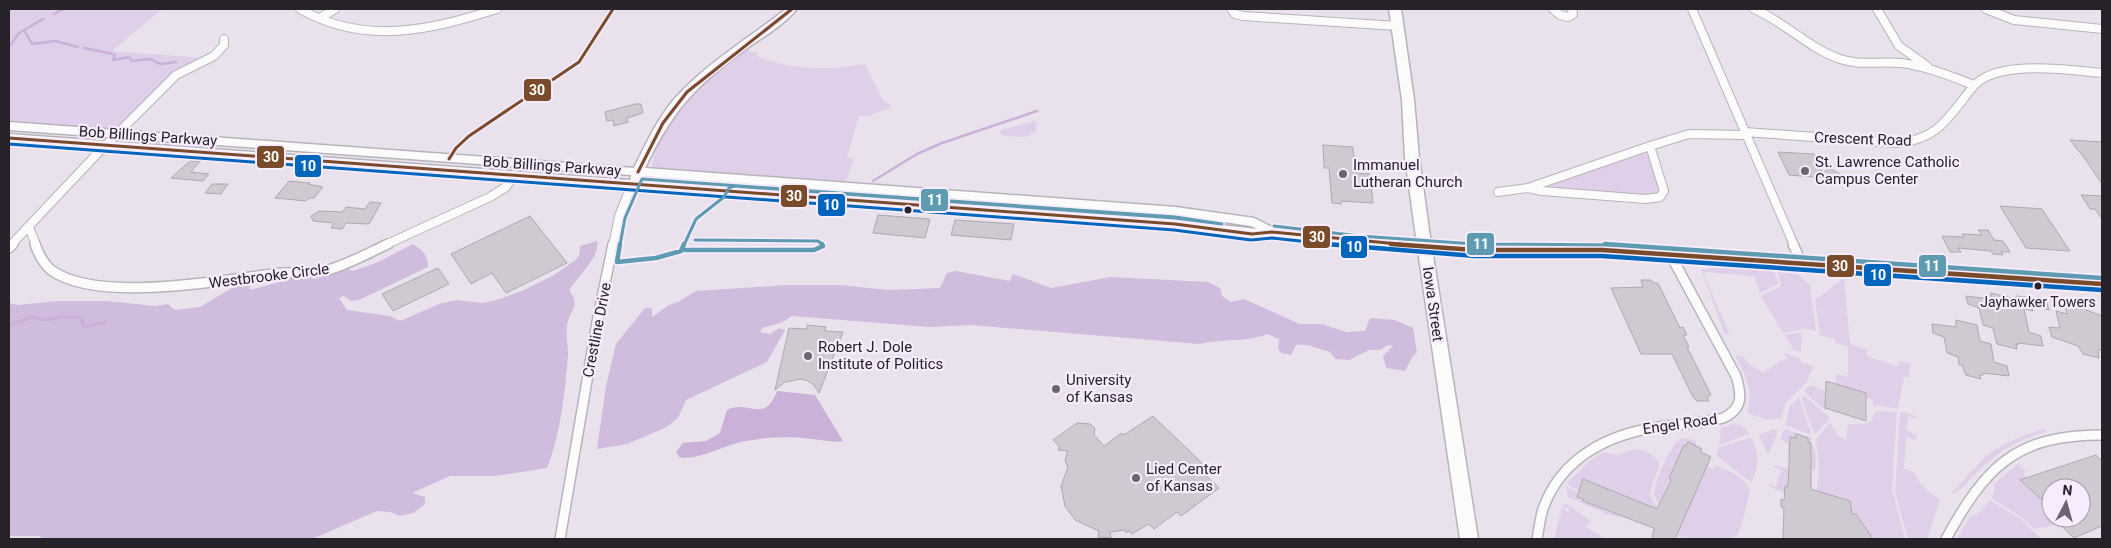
<svg xmlns="http://www.w3.org/2000/svg" width="2111" height="548" font-family="Roboto,sans-serif">
	<rect width="100%" height="100%" fill="#e9e2ed"/>
	<path fill="#dfcfe9" d="M10 9H162L112 51 203 58 177 70 170 75 125 122 114 129 9 122Z
		M746 50 759 53 756 56C791 70 828 71 865 64L882 99 889 104 891 108 867 116H859L847 157 854 159 846 181 838 183 657 170 652 166C658 124 692 91 724 66 731 61 738 54 746 50Z
		M1034 121 1037 124 1036 132 1026 137 1004 136 1000 134 1001 130Z
		M1642 152 1650 157 1660 188 1658 194 1651 196 1556 189 1551 185V183Z
		M1713 265 1775 271 1778 284 1760 293 1754 276 1705 272 1704 275 1729 333 1725 335 1701 269H1708Z
		M1778 272 1797 274 1810 285 1816 331 1805 329 1783 333 1761 296 1781 286Z
		M1844 278 1850 344 1867 350V356L1899 367V361L1910 364 1909 378 1904 377 1898 409 1873 405V400L1866 398V393L1836 384V374L1848 377V346L1836 343 1835 339 1820 335 1815 300Z
		M1802 332V334H1800L1802 336 1801 352 1788 349H1794L1784 335Z
		M1784 353 1800 358 1801 362 1812 366 1815 364 1806 383 1786 403 1781 418 1768 420 1749 414 1747 412C1755 392 1744 372 1735 355L1744 357 1748 363 1763 373 1782 360 1788 359Z
		M1810 385 1825 391V408L1830 409 1825 410 1806 394 1804 390Z
		M1802 396H1805L1830 418 1815 434 1803 404Z
		M1799 398 1811 433 1810 434 1785 425 1790 406Z
		M1878 411 1897 412 1892 488 1905 539H1873L1857 514 1851 513 1849 501 1817 491 1819 465 1816 439 1830 423 1840 437 1846 439 1848 424H1864L1872 420 1874 414Z
		M1902 412 1917 416 1915 418 1908 416 1906 430 1917 435 1916 440 1906 437 1904 468 1914 472 1921 485 1940 500 1927 539H1908L1895 492 1900 414Z
		M1733 424C1740 424 1747 427 1749 434L1719 445 1721 428Z
		M1774 429 1778 431 1768 455 1759 435Z
		M1785 429 1812 438 1810 442C1817 449 1816 461 1815 471L1811 469 1812 445 1808 442V438L1796 435V438L1790 437V454H1788V444L1780 439Z
		M2045 429 2047 432C2018 438 1995 454 1974 475 1967 481 1961 493 1951 494L1974 468 1976 469C1979 453 2028 432 2045 429Z
		M1683 438 1696 441V447L1684 445 1659 504 1654 495C1654 482 1671 441 1683 438Z
		M1749 438 1752 439C1759 452 1759 470 1751 482L1717 456 1718 448Z
		M1633 449C1643 449 1653 454 1659 462 1660 477 1640 493 1658 506L1657 509 1584 479 1579 491 1567 484 1587 463 1603 452 1617 455Z
		M2018 464 2026 472 2023 473 2027 478 2021 480 2051 508V518L2062 519 2056 521 2059 524 2034 529 2021 517 1991 498 1994 493V484Z
		M1715 465C1727 470 1746 477 1750 490 1747 500 1743 527 1737 535 1732 542 1686 540 1677 536L1706 466 1713 469V473Z
		M1773 465 1789 469 1788 487 1785 486 1784 493 1767 485 1769 484 1776 487 1781 470 1773 466Z
		M1566 486 1578 493 1583 501 1650 527V528L1627 519 1606 514 1568 497Z
		M1990 500 2022 520 2041 539H1957L1970 517 1980 512Z
		M1565 503 1591 521 1587 526 1585 525 1584 526 1606 539H1554L1562 507 1568 512 1570 510 1563 506Z"/>
	<path fill="#d0bcdc" d="M597 241C600 257 579 275 569 290 580 306 572 307 568 321 565 329 568 346 568 355 565 392 561 433 547 468L495 476H450L412 493 425 497V504L413 513 400 516 390 512 377 511 312 539H42L40 536H9L10 482 9 481V303L18 305 58 301H107L155 306 168 304 175 310 200 307 237 285 249 284 250 290 293 278 317 279 348 269 353 271 376 263 413 244C423 250 428 255 428 267L359 300 351 301 343 296 339 298 347 310 390 316 400 321 439 304 456 300 483 303 500 299 524 290 554 275 574 261 579 256 580 246Z
		M956 271 1010 281 1013 274 1051 288 1111 277 1208 282 1220 288 1222 296 1231 302 1244 299 1300 324H1322L1346 332 1365 331 1370 318 1395 320 1413 328 1417 353 1414 354 1405 371 1386 368 1383 356 1393 346 1388 345 1380 350H1369L1349 360 1335 359 1330 352C1318 349 1307 343 1296 345L1291 355 1281 353 1278 349 1279 339 1267 334C1246 343 1222 338 1200 344L971 325 929 327 792 316 781 323 762 328 760 332 770 334 779 328 785 330 767 362 686 400 678 418 665 428 627 444 597 449 606 386 616 344 645 308H652V317L669 305 678 302 696 291 787 285H840L888 290 940 288 947 273Z"/>
	<path fill="#cab1d8" d="M777 391 815 395 843 441C832 443 823 440 812 439 791 436 767 437 746 441 726 444 696 462 679 457L676 452 683 443 706 441 720 433 727 410C748 399 764 425 777 391Z"/>
	<g fill="none" stroke-linecap="round" stroke-linejoin="round">
		<path stroke="#cab1d8" stroke-width="2.5" d="M54 14 64 9
			M24 30 32 44 55 41 78 47
			M9 47 19 33 43 19
			M84 48 113 54 115 55 113 60 129 57 132 61 150 59 160 64 176 62
			M873 181 917 154 942 143 1037 111"/>
		<path stroke="#cab1d8" stroke-width="3" d="M9 325 33 317 45 320 62 317H81L84 327 106 322"/>
	</g>
	<path fill="#cfc9d2" stroke="#aea9b0" d="M635 104H641L643 113 627 118 628 122 614 126 613 120 607 121 605 112Z
		M2070 140 2102 142V184L2085 159Z
		M1323 145 1353 147 1355 173 1370 174 1373 203 1341 201V204L1332 203 1329 168H1324Z
		M1778 152 1814 154 1823 173 1829 168 1845 177 1837 185 1825 178 1789 175Z
		M190 161H200L191 172 209 174 203 181 171 178Z
		M289 181 310 183 308 184 323 187 314 198H309L306 201 275 198Z
		M212 184H228L221 194 205 193Z
		M2081 195 2102 196V219L2095 209H2090Z
		M370 202 381 203 369 224 346 223 342 229 331 228 334 223 313 221 311 216 319 211 342 212 346 207 365 209Z
		M2000 206 2042 209 2070 251 2026 248Z
		M878 215 930 219 925 238 873 233Z
		M530 216 567 263 506 293 492 273 471 284 451 254Z
		M955 220 1014 224 1011 240 951 235Z
		M1978 230H1988L1994 240 2003 241 2010 252H2001L2003 255 1993 254 1991 251 1958 248 1961 252H1950L1942 236 1964 237 1962 234 1982 235Z
		M438 268 449 284 393 311 382 294Z
		M1641 280H1651L1653 283H1658L1680 328 1683 327 1687 335H1683L1689 347H1687L1711 395 1707 397 1709 401H1697L1693 397 1672 354H1641L1611 288 1643 287Z
		M1991 293 2016 299V296L2046 299 2049 310 2034 306 2035 309 2032 308 2033 311 2024 309 2029 332 2041 336 2043 346 2018 343V345L2016 344 2017 349 1997 344 1993 328 1983 325 1979 308 1968 304 1966 296 1990 299Z
		M2069 300 2083 303 2086 310 2102 316V350H2098L2099 358 2083 354 2078 346 2052 337 2049 327 2060 328 2056 311 2067 314 2065 306 2068 307Z
		M1956 320 1977 325 1980 341 1991 344 1994 362 2007 366 2009 376 1983 373V375H1980L1981 379 1966 375 1962 365H1959L1958 357 1947 353 1944 337 1933 333 1932 324 1956 327Z
		M807 325 826 327 825 331 843 332 819 393 813 384 808 381 801 379 785 382 775 390 789 328 807 329Z
		M1826 381 1866 393V421L1825 408Z
		M1153 416 1202 463 1197 467 1219 488 1181 516 1177 512 1154 529 1149 524 1132 534 1130 531 1126 533 1125 530 1110 532 1111 538 1098 537 1099 531 1075 520 1065 506 1061 486 1068 467 1065 460 1068 451 1058 450 1059 446 1053 440 1077 423 1090 424 1095 428 1094 435 1104 446 1122 433 1124 435Z
		M1796 434 1808 438V442L1811 443V489L1850 501 1852 514H1856L1873 539H1783L1784 508 1781 507V499L1784 500 1785 486 1788 487 1790 437 1796 438Z
		M1688 442 1702 449 1701 452 1711 457 1675 539H1652L1654 528 1583 501V499L1577 497 1583 479 1657 509 1671 480 1669 478 1684 445 1686 446Z
		M2096 455 2102 461V526L2074 538 2056 521 2065 518H2081V488H2051V508L2020 480Z"/>
	<g fill="none" stroke-linecap="round" stroke-linejoin="round">
		<g stroke="#b8b3bb" stroke-width="10">
			<path id="street-far1" d="M300 9C365 46 430 30 497 9
				M1231 9 1235 14 1243 16 1398 26
				M1553 9 1560 15 1568 17 1573 14 1572 9
				M1692 9 1794 245
				M1754 9C1785 22 1808 48 1840 59 1860 66 1880 61 1901 63 1926 66 1950 76 1974 85
				M1877 9 1899 46 1927 66
				M1986 9 2014 20 2102 29
				M320 18 335 9
				M1745 132 1898 143C1934 139 1944 124 1965 97 1970 90 1976 82 1984 78 2014 62 2068 70 2102 73
				M1650 146 1689 134 1746 135
				M1650 146 1664 191 1660 197 1646 199 1542 191 1528 188Z
				M1498 192 1528 188
				M29 227 36 245
				M11 245 96 155 176 75 214 56 224 45V39
				M385 245 490 197 506 187 514 175
				M613 245 619 216 632 184"/>
		</g>
		<g stroke="#b8b3bb" stroke-width="12">
			<path id="street" d="M35 244C38 253 43 263 51 270 96 303 218 281 272 274 290 271 311 275 328 270 349 264 368 253 388 244
				M1793 244 1801 262
				M9 248 13 244
				M560 539 597 322 613 244
				M1537 539C1539 529 1540 518 1543 509 1561 458 1608 434 1659 427 1680 424 1702 424 1723 418 1743 409 1742 395 1736 376L1670 254
				M1946 539C1986 466 2016 435 2102 435"/>
		</g>
		<g stroke="#b8b3bb" stroke-width="3">
			<path id="secondary" d="M786 9H797C782 27 758 40 739 54 691 90 671 114 645 168L1176 207 1254 218 1274 228 1359 238 1475 246H1602L2102 279V289L1602 254H1475L1359 246 1272 236 1252 238 1175 228 9 142V134L630 180 631 175 9 130V122L634 168C646 143 658 118 675 98 707 63 749 38 786 9ZM642 176 1176 215 1251 226 1257 229 1175 220 639 180Z"/>
		</g>
		<g stroke="#b8b3bb" stroke-width="3">
			<path id="highway" d="M1389 9H1401L1414 100 1419 157 1429 230 1478 539H1460L1415 230 1405 157 1402 100Z"/>
		</g>
		<use href="#street-far1" stroke="#fcfbfc" stroke-width="8"/>
		<use href="#street" stroke="#fcfbfc" stroke-width="9"/>
		<use href="#secondary" fill="#fcfbfc" fill-rule="evenodd"/>
		<use href="#highway" fill="#fcfbfc" fill-rule="evenodd"/>
		<g stroke="#f7ecfe" stroke-width="6">
			<path id="bus-1-far1" d="M9 138 1175 224 1252 234 1272 232 1409 245
				M449 159 456 148 469 136 579 62 613 9
				M638 172 663 123 687 92 792 9"/>
		</g>
		<g stroke="#f7ecfe" stroke-width="8">
			<path id="bus-1" d="M1391 244 1475 250H1602L2102 284"/>
		</g>
		<g stroke="#f7ecfe" stroke-width="6">
			<path id="bus-2-far1" d="M9 144 1174 230 1251 240 1272 238 1337 245"/>
		</g>
		<g stroke="#f7ecfe" stroke-width="8">
			<path id="bus-2" d="M1326 244 1475 256H1602L2102 290"/>
		</g>
		<g stroke="#f7ecfe" stroke-width="6">
			<path id="bus-3-far1" d="M1274 226 1360 236 1475 244 1623 245
				M695 240 818 241 823 245
				M620 245 625 218 642 179 1175 217 1222 224 1175 218 734 186 729 188 724 197 696 219 684 245"/>
		</g>
		<g stroke="#f7ecfe" stroke-width="8">
			<path id="bus-3" d="M620 244 617 262 656 258 681 251 684 244
				M1605 244 2102 278
				M685 250H814L823 246 822 244"/>
		</g>
		<use href="#bus-1-far1" stroke="#7a4b2a" stroke-width="3"/>
		<use href="#bus-1" stroke="#7a4b2a" stroke-width="4.5"/>
		<use href="#bus-2-far1" stroke="#0065bd" stroke-width="3"/>
		<use href="#bus-2" stroke="#0065bd" stroke-width="4.5"/>
		<use href="#bus-3-far1" stroke="#5e9bb0" stroke-width="3"/>
		<use href="#bus-3" stroke="#5e9bb0" stroke-width="4.5"/>
	</g>
	<g fill="#6b656e" stroke="#f7ecfe" stroke-width="2">
		<circle cx="1805" cy="171" r="5"/>
		<circle cx="1343" cy="174" r="5"/>
		<circle cx="808" cy="356" r="5"/>
		<circle cx="1056" cy="389" r="5"/>
		<circle cx="1136" cy="478" r="5"/>
	</g>
	<g fill="#272229" stroke="#f7ecfe" stroke-width="2">
		<circle cx="908" cy="210" r="4.5"/>
		<circle cx="2038" cy="286" r="4.5"/>
	</g>
	<g text-anchor="middle" dominant-baseline="central" stroke-width="4.5" stroke-linejoin="round" paint-order="stroke">
		<g font-size="14" fill="#272229" stroke="#f7ecfe">
			<text x="2038" y="302">Jayhawker Towers</text>
		</g>
		<g font-size="15" fill="#272229" stroke="#f7ecfe">
			<text transform="translate(148 136) rotate(4)">Bob Billings Parkway</text>
			<text transform="translate(1863 139) rotate(2)">Crescent Road</text>
			<text transform="translate(552 166) rotate(4)">Bob Billings Parkway</text>
			<text transform="translate(269 276) rotate(-7)">Westbrooke Circle</text>
			<text transform="translate(1433 304) rotate(82)">Iowa Street</text>
			<text transform="translate(597 330) rotate(-79)">Crestline Drive</text>
			<text transform="translate(1680 424) rotate(-8)">Engel Road</text>
		</g>
		<g font-size="15" fill="#272229" stroke="#f7ecfe" text-anchor="start">
			<text x="1815" y="162">St. Lawrence Catholic<tspan x="1815" dy="17">Campus Center</tspan></text>
			<text x="1353" y="165">Immanuel<tspan x="1353" dy="17">Lutheran Church</tspan></text>
			<text x="818" y="347">Robert J. Dole<tspan x="818" dy="17">Institute of Politics</tspan></text>
			<text x="1066" y="380">University<tspan x="1066" dy="17">of Kansas</tspan></text>
			<text x="1146" y="469">Lied Center<tspan x="1146" dy="17">of Kansas</tspan></text>
		</g>
	</g>
	<g stroke="#f7ecfe" stroke-width="2">
		<rect x="523" y="78" width="29" height="24" rx="5" fill="#7a4b2a"/>
		<rect x="256" y="145" width="29" height="24" rx="5" fill="#7a4b2a"/>
		<rect x="294" y="154" width="28" height="24" rx="5" fill="#0065bd"/>
		<rect x="780" y="184" width="28" height="24" rx="5" fill="#7a4b2a"/>
		<rect x="920" y="188" width="29" height="24" rx="5" fill="#5e9bb0"/>
		<rect x="817" y="193" width="29" height="24" rx="5" fill="#0065bd"/>
		<rect x="1302" y="225" width="29" height="24" rx="5" fill="#7a4b2a"/>
		<rect x="1466" y="232" width="29" height="24" rx="5" fill="#5e9bb0"/>
		<rect x="1340" y="235" width="28" height="24" rx="5" fill="#0065bd"/>
		<rect x="1826" y="254" width="29" height="24" rx="5" fill="#7a4b2a"/>
		<rect x="1918" y="254" width="29" height="24" rx="5" fill="#5e9bb0"/>
		<rect x="1863" y="263" width="29" height="24" rx="5" fill="#0065bd"/>
	</g>
	<g font-size="14" text-anchor="middle" font-weight="bold" fill="#fff">
		<text x="537" y="95">30</text>
		<text x="271" y="162">30</text>
		<text x="308" y="171">10</text>
		<text x="794" y="201">30</text>
		<text x="935" y="205">11</text>
		<text x="831" y="210">10</text>
		<text x="1317" y="242">30</text>
		<text x="1481" y="249">11</text>
		<text x="1354" y="252">10</text>
		<text x="1840" y="271">30</text>
		<text x="1932" y="271">11</text>
		<text x="1878" y="280">10</text>
	</g>
	<rect width="2111" height="548" fill="none" stroke="#272229" stroke-width="20"/>
	<g transform="translate(2066 503) rotate(6)"><circle r="24" fill="#f7ecfe" stroke="#a49ba9"/>
	<path d="M0-4L9 19L0 12L-9 19Z" fill="#6b656e"/>
	<text y="-8" font-size="14" font-weight="bold" text-anchor="middle" fill="#272229">N</text>
	</g>
</svg>
